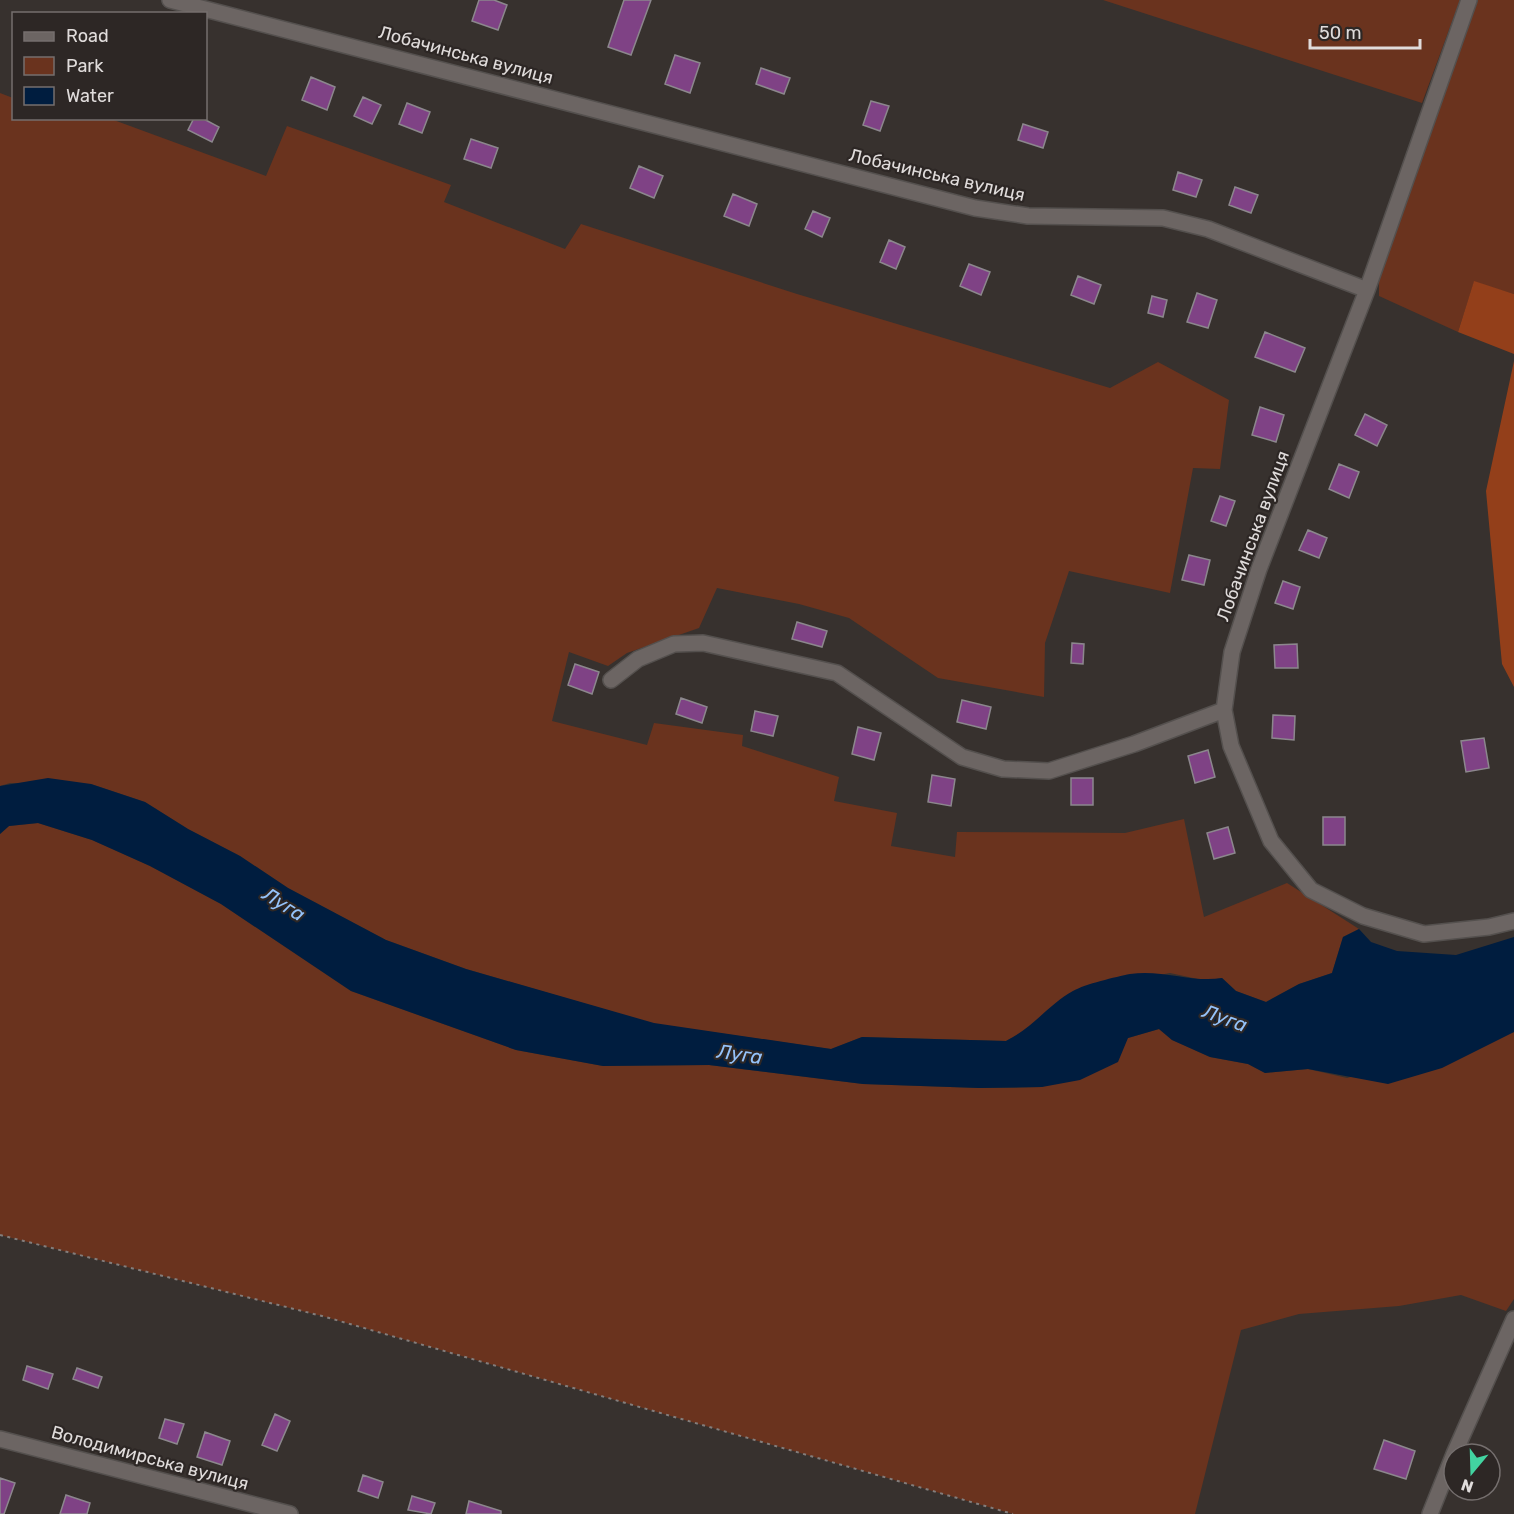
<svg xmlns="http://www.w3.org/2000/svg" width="1514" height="1514" font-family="Rubik,sans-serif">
	<rect width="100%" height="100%" fill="#37312e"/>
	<path fill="#6a331e" d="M1103 0H1460L1422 103Z
		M1478 0H1514V294L1474 282 1458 332 1379 296V270Z
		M0 93 13 98 14 118 111 119 266 176 287 126 451 185 444 202 565 249 581 224 797 294 1110 388 1158 362 1229 400 1220 469 1193 468 1170 593 1069 571 1045 643 1044 697 938 678 849 618 799 604 717 588 699 628 627 653 608 666 569 652 552 721 647 745 654 723 743 735 742 746 839 777 834 801 897 813 891 846 955 857 957 832 1125 833 1184 819 1204 917 1287 883 1359 929 1343 937 1332 973 1299 984 1266 1002 1236 991 1222 978 1207 981 1170 973 1073 991 1025 1031 1006 1041 862 1037 831 1049 654 1024 466 969 386 940 288 888 240 856 188 829 145 802 91 784 10 783 0 786Z
		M38 823 92 840 150 866 221 904 351 991 516 1050 603 1066 709 1065 863 1084 979 1088 1042 1087 1128 1038 1159 1029 1172 1040 1210 1057 1248 1064 1265 1073 1308 1069 1347 1078 1514 1032V1299L1506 1311 1461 1295 1399 1306 1299 1314 1241 1330 1195 1514H1013L322 1316 0 1235V834L9 826Z"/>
	<path fill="#933f1a" d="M1474 281 1514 294V354L1458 332Z
		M1514 361V687L1502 664 1486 491Z"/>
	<path fill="#001d3f" d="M48 778 91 784 145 802 188 829 240 856 288 888 386 940 466 969 654 1023 831 1049 862 1037 1006 1041C1034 1027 1049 1004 1073 991 1085 984 1116 977 1130 974 1162 969 1192 983 1222 978L1236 991 1266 1002 1299 984 1332 973 1343 937 1359 929 1371 942 1397 951 1456 955 1514 937V1032L1442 1068 1388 1084 1308 1069 1265 1073 1248 1064 1210 1057 1172 1040 1159 1029 1128 1038 1118 1062 1080 1080 1042 1087 979 1088 863 1084 709 1065 603 1066 516 1050 351 991 221 904 150 866 92 840 38 823 9 826 0 834V786Z"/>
	<path fill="#7f4285" stroke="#8c878d" stroke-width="1.5" d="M479 0H494L507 5 498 30 472 21Z
		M624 0H651L631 55 608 47Z
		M675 55 700 63 690 93 665 84Z
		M761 68 790 78 784 94 756 84Z
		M311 77 335 87 327 110 302 100Z
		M363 97 381 105 372 124 354 116Z
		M871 101 889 106 880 131 863 125Z
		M407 103 430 112 422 133 399 124Z
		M194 118H202L219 127 212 142 188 130Z
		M1023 124 1048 132 1043 148 1018 140Z
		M471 139 498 148 491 168 464 159Z
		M639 166 663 176 654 198 630 188Z
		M1178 172 1202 180 1196 197 1173 190Z
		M1235 187 1258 195 1251 213 1229 205Z
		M733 194 757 204 749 226 724 216Z
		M813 211 830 218 822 237 805 229Z
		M889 240 905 247 896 269 880 262Z
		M969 264 990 272 981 295 960 286Z
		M1078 276 1101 285 1094 304 1071 295Z
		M1197 293 1217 300 1208 328 1187 322Z
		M1152 296 1167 300 1163 317 1148 313Z
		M1265 332 1305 348 1295 372 1255 357Z
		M1260 407 1284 415 1276 442 1252 435Z
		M1365 414 1387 425 1377 446 1355 435Z
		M1339 464 1359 472 1349 498 1329 489Z
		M1220 496 1235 501 1226 526 1211 521Z
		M1308 530 1327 538 1319 558 1299 550Z
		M1189 555 1210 560 1204 585 1182 580Z
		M1283 581 1300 587 1293 609 1275 603Z
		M797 622 827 631 822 647 792 639Z
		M1072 643 1084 644 1083 664 1071 663Z
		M1297 644 1298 668H1275L1274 645Z
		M575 664 599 672 592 694 568 685Z
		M681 698 707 707 702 723 676 714Z
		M962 700 991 707 986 729 957 722Z
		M755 711 778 716 773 736 751 731Z
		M1273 715 1295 716 1294 740 1272 738Z
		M858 727 881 733 874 760 852 754Z
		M1484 738 1489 768 1466 772 1461 741Z
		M1208 750 1215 777 1195 783 1188 756Z
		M932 775 955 779 951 806 928 802Z
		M1071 778H1093V805H1071Z
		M1323 817H1345V845H1323Z
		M1228 827 1235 853 1214 859 1207 833Z
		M27 1366 53 1374 48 1389 23 1380Z
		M77 1368 102 1377 98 1388 73 1379Z
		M275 1414 290 1421 277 1451 262 1445Z
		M165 1419 184 1424 177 1444 159 1438Z
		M205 1432 230 1441 222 1465 197 1457Z
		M1384 1440 1415 1451 1406 1479 1374 1469Z
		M363 1475 383 1482 378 1498 358 1491Z
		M0 1478 15 1483 4 1514H0Z
		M66 1495 90 1503 87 1514H60Z
		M412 1496 435 1503 431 1514 408 1510Z
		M469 1501 501 1511V1514H466Z"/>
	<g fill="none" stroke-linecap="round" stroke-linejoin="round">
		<g stroke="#54504e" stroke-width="18">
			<path id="street" d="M170 0 975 208 1028 216 1163 218 1208 229 1367 290 1259 569 1232 652 1224 710 1231 746 1271 841 1311 890 1363 916 1424 934 1489 927 1514 921
				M1367 290 1469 0
				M611 680 638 659 674 644 703 643 837 673 962 757 1003 769 1049 771 1134 744 1224 710
				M0 1439 290 1514
				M1454 1454 1514 1319
				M1430 1514 1454 1454"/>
		</g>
		<path stroke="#837d7b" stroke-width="2" stroke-dasharray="3 4.5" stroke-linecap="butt" d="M0 1235 322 1316 1013 1514"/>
		<use href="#street" stroke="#6c6563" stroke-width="15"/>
	</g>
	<g text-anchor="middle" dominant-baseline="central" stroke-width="4.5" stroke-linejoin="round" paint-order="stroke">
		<g font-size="18" fill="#e0dcdb" stroke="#2d2725">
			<text transform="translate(466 55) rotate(15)">Лобачинська вулиця</text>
			<text transform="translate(937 175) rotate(13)">Лобачинська вулиця</text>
			<text transform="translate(1253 536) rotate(-70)">Лобачинська вулиця</text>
			<text transform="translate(150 1458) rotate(15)">Володимирська вулиця</text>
		</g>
		<g font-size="20" font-style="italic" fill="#95c3fa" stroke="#2d2725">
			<text transform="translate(284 904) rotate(32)">Луга</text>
			<text transform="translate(1225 1018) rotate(20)">Луга</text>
			<text transform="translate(740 1054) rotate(8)">Луга</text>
		</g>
	</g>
	<rect x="12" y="12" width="195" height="108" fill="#2d2725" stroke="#756f6e" stroke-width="1.5"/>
	<rect x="24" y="32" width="30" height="9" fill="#6c6563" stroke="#756f6e" stroke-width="1.5"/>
	<text x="66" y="42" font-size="18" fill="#e0dcdb">Road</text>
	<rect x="24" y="57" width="30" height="18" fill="#6a331e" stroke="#756f6e" stroke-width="1.5"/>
	<text x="66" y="72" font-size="18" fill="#e0dcdb">Park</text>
	<rect x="24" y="87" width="30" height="18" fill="#001d3f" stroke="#756f6e" stroke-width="1.5"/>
	<text x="66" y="102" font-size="18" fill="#e0dcdb">Water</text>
	<g transform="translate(1472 1472) rotate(199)"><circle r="28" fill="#2d2725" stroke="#756f6e" stroke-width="1.5"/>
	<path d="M0-4.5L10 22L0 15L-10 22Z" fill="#42d4a1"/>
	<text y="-9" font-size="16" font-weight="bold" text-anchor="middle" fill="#e0dcdb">N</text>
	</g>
	<path d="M1310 39v9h110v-9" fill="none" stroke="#e0dcdb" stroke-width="3"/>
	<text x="1319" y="39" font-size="18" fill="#e0dcdb" stroke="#2d2725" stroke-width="4.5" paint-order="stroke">50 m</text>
</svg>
